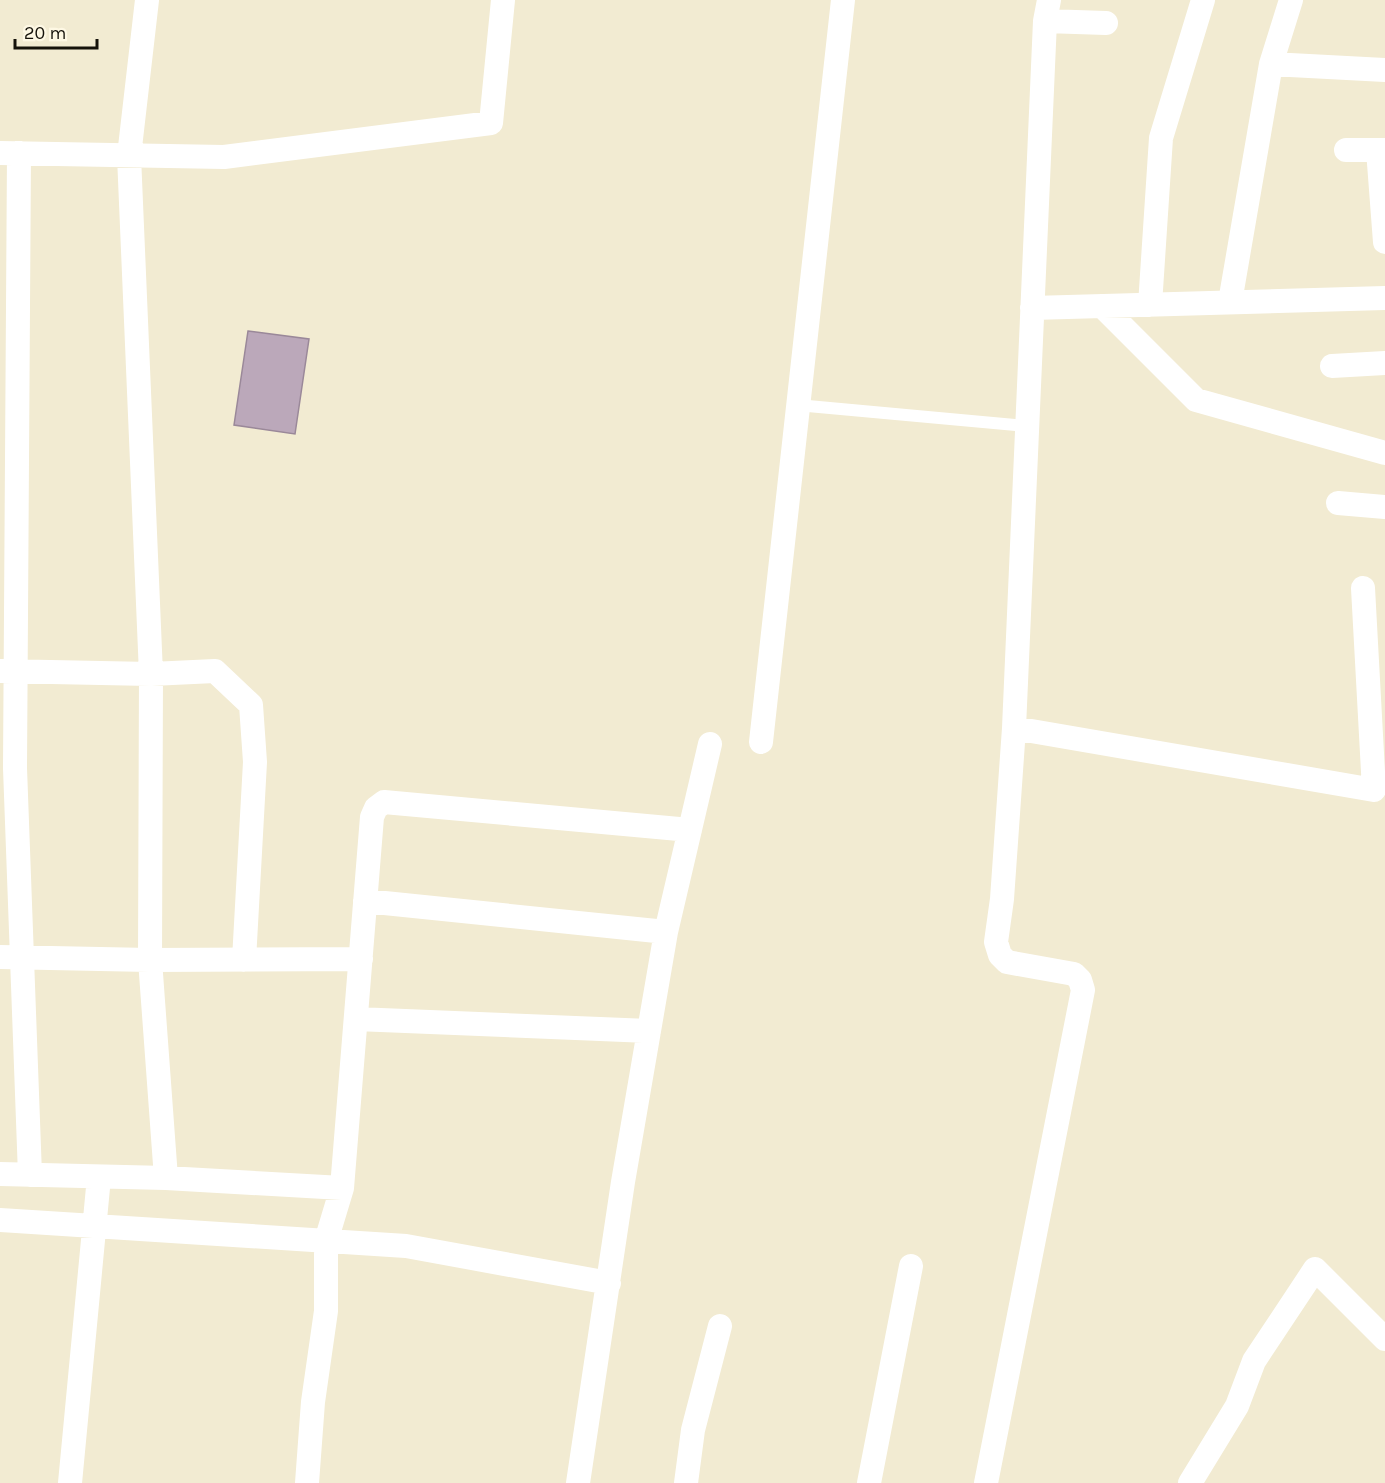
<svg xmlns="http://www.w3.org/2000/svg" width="1385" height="1483" font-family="Karla,sans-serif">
	<rect width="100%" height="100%" fill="#f2ebd2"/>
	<path fill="#bba8ba" stroke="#9a8899" stroke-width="1.5" d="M248 331 309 339 295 434 234 425Z"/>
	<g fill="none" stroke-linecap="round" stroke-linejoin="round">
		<path stroke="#fff" stroke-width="12" d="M797 405 1027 426"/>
		<path stroke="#fff" stroke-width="24" d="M147 0 129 156 151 674 150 960 166 1178
			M1045 21 1049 0
			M1271 64 1385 70
			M1346 150H1385
			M1378 150 1385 242
			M0 153 224 157 491 123 503 0
			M19 153 15 768 30 1175
			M1230 302 1271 64 1291 0
			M1150 305 1161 138 1203 0
			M1102 306 1196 400 1385 453
			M1032 308 1385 298
			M1332 366 1385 363
			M1338 503 1385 507
			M0 671 151 674 215 671 251 705 255 762 244 960
			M1014 728 1374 790 1363 588
			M761 742 843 0
			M365 901 666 932
			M0 957 150 960 361 959
			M356 1019 649 1031
			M0 1174 166 1178 342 1188
			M0 1220 406 1246 609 1283
			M70 1483 99 1177
			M307 1483 313 1402 326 1311V1241L342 1188 372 817 376 808 384 802 690 830
			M578 1483 623 1182 666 932 710 744
			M686 1483 693 1430 720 1326
			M869 1483 911 1266
			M986 1483 1083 990 1080 980 1074 974 1007 962 1000 955 996 942 1002 899 1014 728 1045 21 1106 23
			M1190 1483 1237 1406 1254 1361 1315 1269 1385 1339"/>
	</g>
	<path d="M15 39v9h82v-9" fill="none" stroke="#15120a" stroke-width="3"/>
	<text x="24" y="39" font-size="18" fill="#15120a" stroke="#fef8e4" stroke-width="4.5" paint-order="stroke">20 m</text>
</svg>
